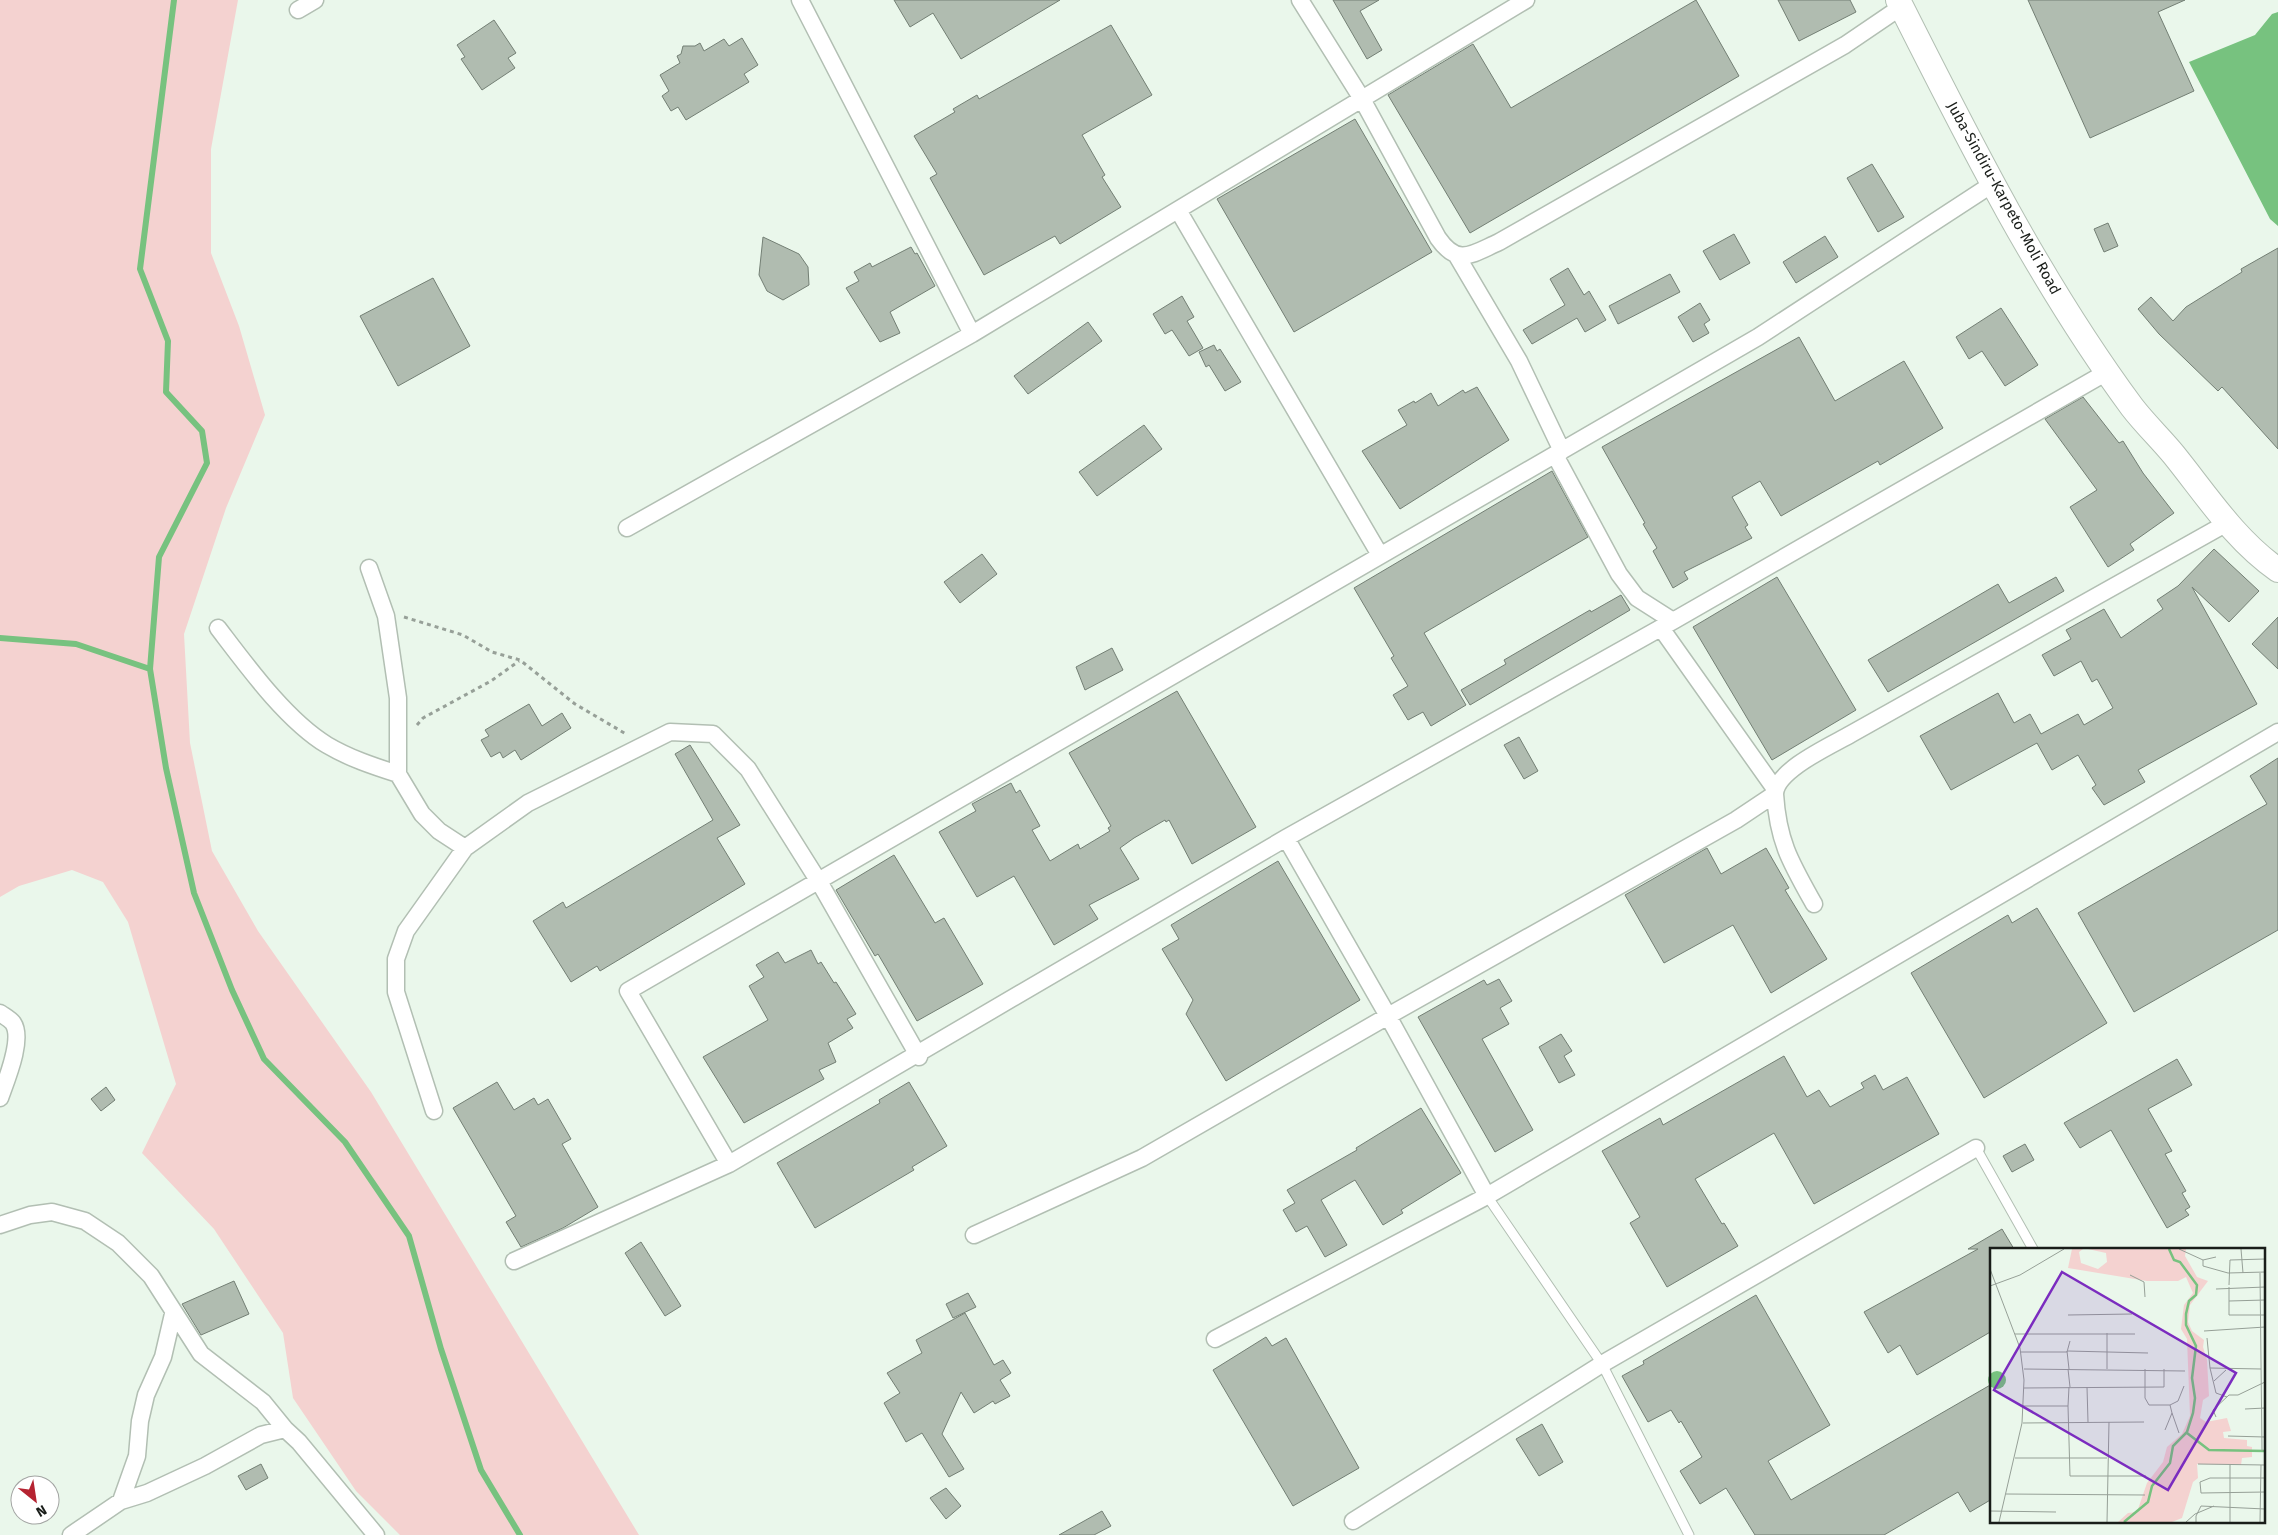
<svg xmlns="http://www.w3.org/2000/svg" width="2278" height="1535" font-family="'Fira Sans',sans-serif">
	<rect width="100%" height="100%" fill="#eaf7eb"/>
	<path fill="#f4d2d0" d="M0 0H238L211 149V253L239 326 265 415 226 508 184 634 190 743 212 851 258 931 371 1092 639 1535H400L356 1491 293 1398 283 1333 214 1229 142 1153 176 1084 128 922 103 882 72 870 19 886 0 897Z"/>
	<path fill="#77c27f" d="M2278 12V226L2270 219 2189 62 2255 35 2272 14Z"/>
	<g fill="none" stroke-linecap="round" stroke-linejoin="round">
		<path stroke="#77c27f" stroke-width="6" d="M174 0 140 269 168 341 166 392 202 431 207 463 159 557 150 669 166 768 194 893 232 990 264 1059 345 1142 409 1236 441 1349 481 1470 520 1535
			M0 638 76 644 150 669"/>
	</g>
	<path fill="#b0bcb0" stroke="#737f74" d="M894 0H1060L961 59 933 13 910 27Z
		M1333 0H1379L1360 11 1382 50 1367 59Z
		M1696 0 1739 76 1470 233 1388 95 1473 44 1511 108Z
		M1778 0H1850L1856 12 1799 41Z
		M2028 0H2185L2158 12 2194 91 2090 138Z
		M494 20 516 53 508 58 515 68 482 90 461 59 465 57 457 45Z
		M1111 25 1152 95 1082 135 1105 175 1102 177 1121 207 1060 244 1055 236 984 275 930 178 937 174 914 136 955 112 953 109 977 95 979 99Z
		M742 38 758 65 744 74 749 82 686 120 678 107 671 111 662 96 669 91 660 75 680 63 677 56 681 54 683 46H695L700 43 704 51 724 39 729 46Z
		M1355 119 1432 252 1294 332 1217 199Z
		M1872 164 1904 217 1878 232 1847 178Z
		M2108 223 2118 246 2104 252 2094 229Z
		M1734 234 1750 263 1720 280 1703 251Z
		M1825 236 1838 257 1796 283 1783 262Z
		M763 237 799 254 808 267 809 285 783 300 767 291 759 275Z
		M911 247 915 254 917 253 935 286 890 312 900 333 880 342 846 288 859 281 854 272 870 263 872 267Z
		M2278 248V449L2222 387 2218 391 2159 334 2138 309 2151 297 2173 321 2186 307 2242 272 2241 269Z
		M1568 268 1584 295 1589 291 1606 320 1585 332 1577 318 1532 344 1523 330 1565 305 1550 279Z
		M1670 274 1680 292 1618 324 1609 306Z
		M433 278 470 346 398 386 360 316Z
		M1182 296 1194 317 1187 321 1203 348 1189 356 1172 330 1165 334 1153 314Z
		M1700 303 1710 320 1704 324 1709 333 1693 342 1678 317Z
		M2001 308 2038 365 2005 386 1982 351 1969 359 1956 337Z
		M1088 322 1102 341 1028 394 1014 376Z
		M1799 337 1835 401 1904 361 1943 428 1880 465 1878 461 1781 516 1760 481 1732 497 1748 525 1745 527 1752 538 1684 572 1688 579 1673 588 1653 551 1657 548 1643 524 1645 523 1602 447Z
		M1214 345 1217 351 1220 349 1241 382 1225 391 1209 365 1206 367 1199 352Z
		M1477 387 1509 440 1400 509 1362 451 1407 425 1398 410 1414 401 1415 403 1431 393 1438 406 1463 390 1465 393Z
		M2083 397 2119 443 2123 441 2143 473 2174 513 2130 544 2134 550 2108 567 2070 507 2097 490 2045 419Z
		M1144 425 1162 449 1097 496 1079 472Z
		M1552 471 1588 537 1424 633 1466 705 1431 726 1423 712 1408 720 1393 695 1408 686 1391 658 1394 656 1354 588Z
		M2214 549 2259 591 2229 622 2192 587 2257 704 2138 770 2145 782 2104 805 2092 788 2096 785 2078 755 2052 770 2037 743 1951 790 1920 736 1998 693 2014 723 2030 714 2041 734 2078 714 2084 725 2113 708 2097 679 2092 682 2081 661 2054 676 2042 655 2071 639 2066 630 2104 609 2121 638 2163 609 2157 600 2178 586Z
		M982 554 997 574 960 603 944 582Z
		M1777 577 1856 710 1772 760 1693 627Z
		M2056 577 2064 591 1888 692 1868 660 1998 584 2009 603Z
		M1621 595 1630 610 1470 705 1461 690 1506 664 1504 660 1590 610 1591 612Z
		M2278 617V669L2252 644Z
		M1112 648 1123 670 1085 690 1076 667Z
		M1177 691 1256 827 1192 864 1169 820 1166 822 1165 820 1134 838 1120 848 1139 879 1089 905 1098 919 1054 945 1014 876 977 897 939 832 976 811 972 804 1011 783 1016 793 1020 790 1040 826 1032 830 1050 861 1078 844 1080 849 1110 831 1108 828 1111 826 1069 753Z
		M529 704 542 726 562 713 571 728 521 760 515 750 503 758 500 752 491 757 481 740 489 736 485 730Z
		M1519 737 1538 771 1524 779 1504 745Z
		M690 745 740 825 717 838 745 884 600 971 597 966 571 982 533 921 563 902 566 908 713 820 675 754Z
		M2278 758V930L2134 1012 2078 913 2267 804 2250 776Z
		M1707 848 1721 874 1766 848 1789 888 1785 890 1827 959 1771 993 1733 925 1664 963 1625 895Z
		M894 855 935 923 944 918 983 984 917 1021 878 954 875 956 836 890Z
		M1278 861 1360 1000 1226 1081 1186 1014 1193 1000 1162 949 1179 939 1171 925Z
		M2037 908 2107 1023 1984 1098 1911 973 2008 915 2012 923Z
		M811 950 818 964 821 962 834 983 836 982 856 1014 847 1019 853 1028 828 1043 836 1062 819 1070 824 1079 744 1123 703 1057 768 1020 749 986 764 977 756 965 778 952 785 963Z
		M1499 979 1512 1001 1500 1008 1509 1024 1482 1039 1533 1130 1495 1152 1418 1017 1484 980 1487 985Z
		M1561 1034 1572 1051 1564 1056 1575 1075 1559 1083 1539 1047Z
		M1784 1056 1807 1097 1819 1090 1830 1107 1864 1088 1861 1083 1875 1075 1883 1090 1907 1077 1939 1134 1814 1204 1774 1133 1695 1179 1722 1224 1724 1223 1738 1246 1667 1287 1630 1223 1640 1217 1602 1151 1660 1118 1663 1125Z
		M2177 1059 2192 1085 2148 1109 2172 1151 2165 1154 2186 1191 2182 1193 2190 1207 2185 1210 2189 1215 2167 1228 2111 1130 2080 1148 2064 1123Z
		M497 1082 514 1110 534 1098 538 1105 548 1099 571 1139 562 1144 598 1207 563 1228 521 1247 506 1222 516 1216 453 1108Z
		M909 1082 947 1146 912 1167 914 1170 815 1228 777 1163 880 1103 879 1100Z
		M106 1087 115 1100 101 1111 91 1099Z
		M1421 1108 1461 1173 1401 1210 1403 1213 1383 1225 1355 1180 1321 1200 1347 1245 1325 1257 1307 1226 1296 1232 1283 1210 1295 1203 1287 1190 1357 1150 1356 1148Z
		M2025 1144 2034 1160 2012 1172 2003 1156Z
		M2002 1229 2014 1249H1992V1331L1917 1375 1900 1345 1888 1353 1864 1312 1978 1249H1968Z
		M641 1242 681 1306 665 1316 625 1253Z
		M234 1281 249 1314 201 1335 182 1304Z
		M968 1293 976 1307 953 1318 946 1304Z
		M1756 1295 1830 1425 1768 1461 1791 1500 1992 1384V1499L1970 1512 1958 1492 1884 1535H1755L1726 1488 1700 1504 1680 1471 1702 1457 1681 1421 1679 1423 1671 1410 1648 1422 1622 1376 1644 1364 1643 1361Z
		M965 1313 994 1365 1003 1360 1011 1373 1000 1380 1010 1396 995 1404 993 1401 974 1413 961 1392 942 1434 964 1469 949 1477 922 1433 906 1442 884 1403 900 1393 887 1373 922 1353 916 1340Z
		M1266 1337 1272 1346 1286 1338 1359 1468 1293 1506 1213 1370Z
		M1542 1424 1563 1462 1539 1476 1516 1439Z
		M261 1464 268 1478 246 1490 238 1476Z
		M946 1488 961 1506 946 1519 930 1498Z
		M1102 1511 1111 1526 1094 1535H1059Z"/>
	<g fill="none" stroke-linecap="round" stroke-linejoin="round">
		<g stroke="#b2bfb3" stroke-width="11">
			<path id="service" d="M1976 1148 2033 1249
				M1487 1196 1602 1364 1689 1535"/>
		</g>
		<g stroke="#b2bfb3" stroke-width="19">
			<path id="minor" d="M800 0 972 334
				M1300 0 1362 99 1438 238C1458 267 1472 254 1499 242L1845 45 1901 7
				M298 10 315 0
				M1178 210 1380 555
				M1457 256 1519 361 1562 451
				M1555 455 1619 574 1637 598 1673 621
				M627 528 972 334 1526 0
				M369 568 386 616 398 698V774L422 814 439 831 465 848
				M218 628C247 666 286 720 327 745 349 758 373 766 398 774
				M1661 628 1775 789
				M1286 838 1388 1016 1487 1196
				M1814 904C1791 863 1778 842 1775 794 1776 770 1832 745 1851 734L2227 523
				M0 1013C4 1016 10 1019 13 1023 24 1039 6 1081 0 1098
				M434 1111 396 992V959L406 931 465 848 528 803 670 732 713 734 748 769 821 885 919 1057
				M729 1164 628 991 1758 337 1994 183
				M0 1225 30 1215 52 1212 85 1221 118 1243 151 1276 201 1354 263 1402 285 1429
				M974 1235 1142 1158 1388 1016 1736 820 1775 794
				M514 1261 729 1164 1286 838 1673 621 2107 372
				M1215 1339 1487 1196 2278 732
				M121 1501 137 1456 140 1421 146 1395 163 1357 173 1314
				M1353 1521 1602 1364 1976 1148
				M71 1535 121 1501 147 1493 205 1466 261 1435 285 1429 299 1442 376 1535"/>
		</g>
		<g stroke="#b2bfb3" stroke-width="26">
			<path id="secondary" d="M1898 0C1968 139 2039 281 2132 407 2145 424 2161 439 2174 455 2207 496 2235 540 2278 570"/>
		</g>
		<path stroke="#97a098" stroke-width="3" stroke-dasharray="4 4" stroke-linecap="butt" d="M404 617 463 635 492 652 520 660 575 704 626 734
			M417 725 423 718 491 681 519 661"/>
		<use href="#service" stroke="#fff" stroke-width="9"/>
		<use href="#minor" stroke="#fff" stroke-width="16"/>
		<use href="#secondary" stroke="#fff" stroke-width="24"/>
	</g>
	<g text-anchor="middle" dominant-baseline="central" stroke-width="4.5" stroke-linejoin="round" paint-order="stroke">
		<g font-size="15" fill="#191d19" stroke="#fff">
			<text transform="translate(2004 198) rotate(61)">Juba-Sindiru-Karpeto-Moli Road</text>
		</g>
	</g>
	<g transform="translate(1990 1248)">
		<rect width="275" height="275" fill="#eaf7eb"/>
		<path d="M82 1H93L89 4 91 15 108 21 117 14 116 5 98 1H196L195 8 207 29 218 33 200 57 198 74 202 83 214 92 213 99 217 112 219 148 213 152 210 170 216 174 237 170 241 183 233 184 234 190 257 192V198L262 199V209L252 210 251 217 207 216 208 230 203 234 192 270 182 274H128L138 265 147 264 157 235 173 214 177 199 192 186 200 168 197 91 191 81 194 57 203 45 196 29 188 33H157L78 20Z" fill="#f4d2d0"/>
		<path d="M-2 132a9 9 0 1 1 18 0a9 9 0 1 1-18 0Z" fill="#77c27f"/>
		<path fill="none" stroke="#77c27f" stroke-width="2.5" d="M197 185 219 202 275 203M134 274 158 254 162 238 180 215 183 198 197 184 203 165 205 150 202 130 206 98 196 77V66L199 53 206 47 207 37 190 14 184 12 179 1"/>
		<path fill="none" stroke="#96a097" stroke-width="1" d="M189 1 213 12 226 9M251 1 253 25M213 12V18L238 25 275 24M0 21 30 100 34 132 32 175 9 274M270 25 272 203M140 27 154 34 155 49M239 37 240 12 275 11M0 38 30 27 74 1M239 39V67H275M226 41 275 39M239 53 275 52M78 67 142 66M214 83 275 79M25 86H145M217 90 220 120 271 121M77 103 79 121M78 103 158 105M31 104H77L80 93M220 120 226 145 237 149M34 121 195 123M78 121 80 139M117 121V85M155 121V150L159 157H180L188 153 194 138M224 133 236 122M97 139 98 174M34 140 174 139V121M33 158H78L80 228H156M78 158 79 139M255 161 275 160M182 165 189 185M226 169 223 162 239 147H248L275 134M33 175 154 174M175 182 182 165 180 157M238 188 275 189M25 210H117M208 216 275 217M240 217V274M275 230H220L210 234 211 245 275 244M16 246 155 247M0 263 66 264M117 274 119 174M196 274 205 266 224 258M206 274V268L211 258 275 261M270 274 271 217"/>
		<path fill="#7b2cbf" fill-opacity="0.15" stroke="#7b2cbf" stroke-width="2.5" d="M72 24 246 125 178 242 4 142Z"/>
		<rect width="275" height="275" fill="none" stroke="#191d19" stroke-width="2.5"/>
	</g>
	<g transform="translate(35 1500) rotate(150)"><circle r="24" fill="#ffffff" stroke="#a3a5a3"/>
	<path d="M0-4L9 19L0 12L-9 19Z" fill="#b52331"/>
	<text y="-8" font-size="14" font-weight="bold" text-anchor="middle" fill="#191d19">N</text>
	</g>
</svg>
